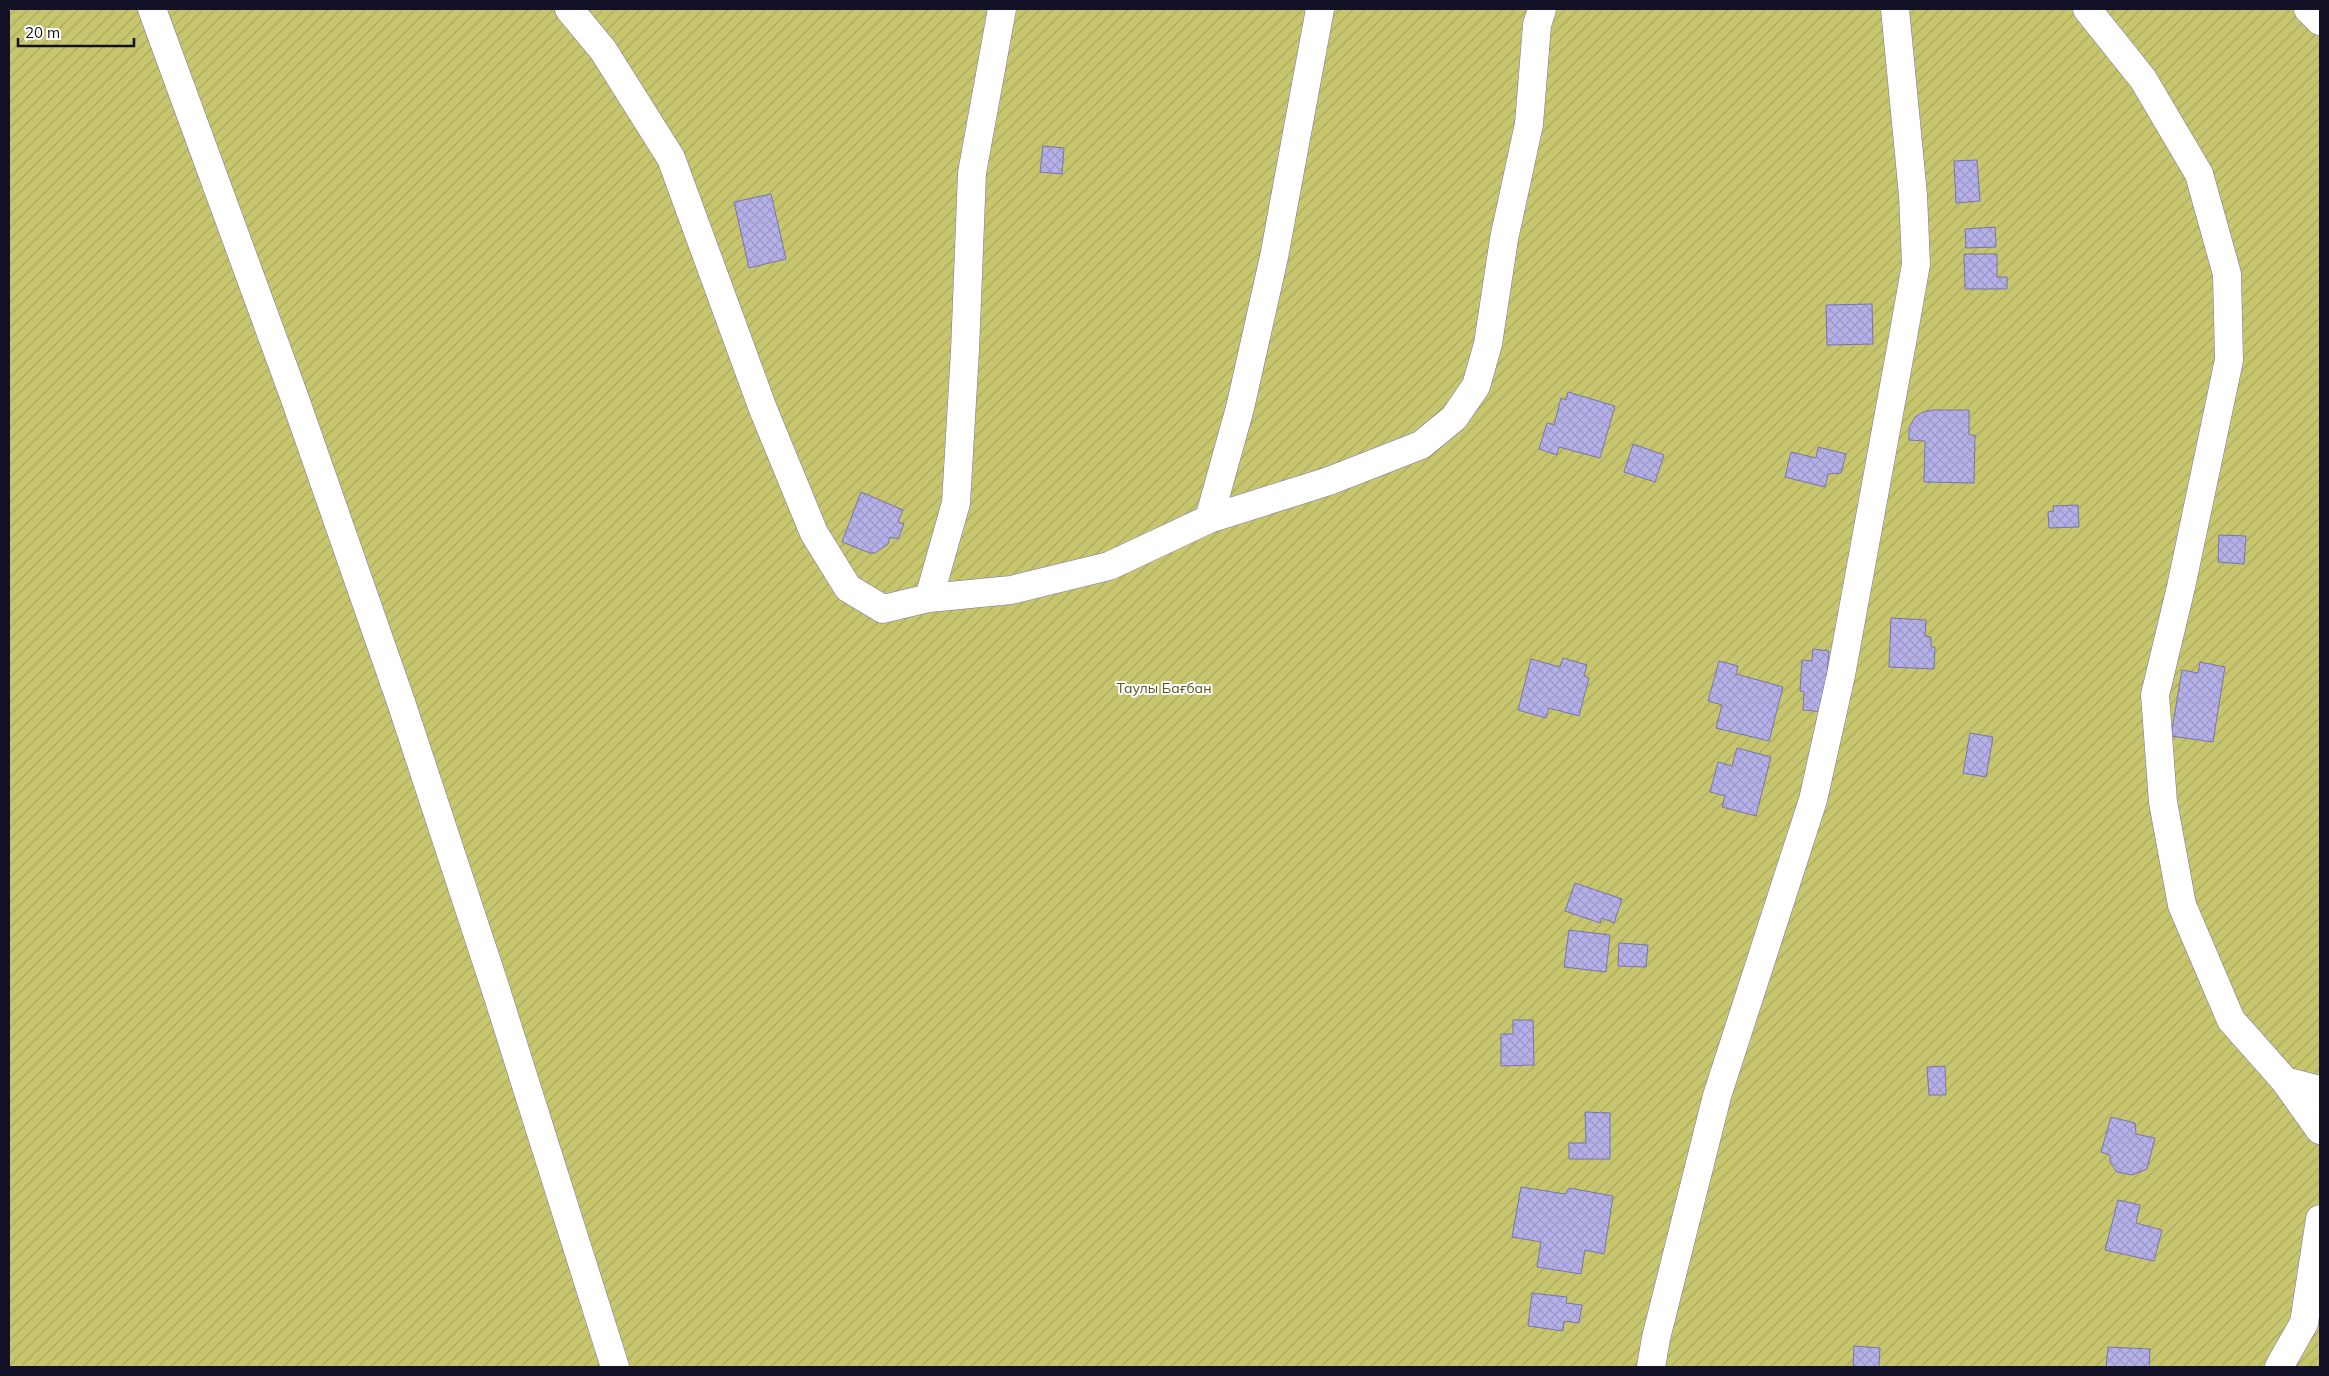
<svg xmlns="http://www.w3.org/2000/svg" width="2329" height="1376" font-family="Mulish,sans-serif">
	<defs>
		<pattern id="garden-furrows" width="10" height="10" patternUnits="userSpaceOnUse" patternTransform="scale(1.25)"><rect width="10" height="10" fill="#c7c66e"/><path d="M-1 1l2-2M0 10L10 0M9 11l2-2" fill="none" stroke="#aaa95f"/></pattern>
		<pattern id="building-cross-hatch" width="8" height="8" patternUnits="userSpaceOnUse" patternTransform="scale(1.25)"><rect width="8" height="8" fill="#b5b1e8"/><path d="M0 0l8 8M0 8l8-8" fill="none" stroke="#9b97c7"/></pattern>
	</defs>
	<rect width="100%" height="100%" fill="#e0dff6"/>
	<path fill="url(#garden-furrows)" d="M9 9H2320V1367H9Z"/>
	<path fill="url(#building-cross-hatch)" stroke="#7975a8" d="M1043 146 1064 148 1062 174 1040 172Z
		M1977 160 1980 201 1956 203 1954 161Z
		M771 194 786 259 749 268 734 202Z
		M1995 227 1996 247 1966 248 1965 229Z
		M1964 254H1997V277H2007V289H1965Z
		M1872 304 1873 344 1827 345 1826 305Z
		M1568 392 1615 406 1600 458 1559 447 1557 455 1539 449 1547 423 1554 425 1561 398 1566 400Z
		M1933 410H1969V435H1975L1974 483 1924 482 1925 441 1909 440V428L1915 417 1923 412Z
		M1633 444 1664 455 1655 482 1624 472Z
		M1818 447 1846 454 1841 473 1828 474 1825 487 1785 477 1791 452 1816 458Z
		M861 492 903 510 898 522 904 524 898 539 890 537 888 544 875 553H870L842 542Z
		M2078 505 2079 527 2049 528 2048 512 2054 511 2053 506Z
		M2219 535 2246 536 2244 564 2218 562Z
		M1891 618 1926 620 1925 636 1931 637V647H1935L1934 669 1889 667Z
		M1813 649 1829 651 1824 712 1803 710 1804 692 1800 691 1802 660 1812 661Z
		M1563 658 1587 665 1584 676 1589 678 1579 716 1549 708 1546 718 1518 710 1531 659 1560 667Z
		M1719 661 1738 666 1736 674 1783 687 1769 741 1716 728 1722 705 1708 701Z
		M2200 662 2225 667 2213 742 2171 736 2182 670 2198 673Z
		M1970 733 1993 737 1986 777 1963 773Z
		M1737 748 1771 757 1756 816 1722 807 1725 796 1710 792 1718 762 1732 766Z
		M1575 883 1622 899 1614 923 1602 918 1600 923 1565 911Z
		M1569 930 1610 935 1606 972 1564 967Z
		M1619 943 1648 945 1646 967 1618 966Z
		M1513 1020H1533L1534 1065 1501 1066V1034H1513Z
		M1945 1066 1946 1095H1929L1927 1067Z
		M1585 1112 1610 1113V1159H1569V1143H1586Z
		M2111 1117 2135 1123 2136 1134 2155 1138 2147 1169 2132 1175 2117 1172 2110 1162V1155L2101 1152Z
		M1521 1187 1565 1194 1569 1188 1613 1196 1604 1254 1585 1250 1581 1274 1537 1267 1541 1242 1512 1237Z
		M2118 1200 2140 1205 2136 1223 2162 1230 2154 1261 2105 1250Z
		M1532 1293 1567 1297 1566 1303 1582 1305 1579 1323 1564 1321 1563 1331 1528 1326Z
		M1854 1346 1880 1348 1879 1367H1853Z
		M2108 1347 2150 1349 2149 1367H2106Z"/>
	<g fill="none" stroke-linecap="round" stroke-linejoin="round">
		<g stroke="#7873a6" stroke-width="29">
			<path id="street" d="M152 9 294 396 401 702 495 987 615 1367
				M569 9 603 50 671 158 763 409 814 533 848 588 883 609 929 598 1011 590 1109 566 1209 519 1329 481 1421 445 1454 418 1476 386 1488 344 1504 239 1529 124 1537 25 1542 9
				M2087 9 2143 79 2199 174 2227 274 2229 360 2181 587 2155 695 2163 802 2182 905 2231 1020 2285 1081 2320 1130
				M2308 9 2320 21
				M1209 519 1240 408 1274 257 1320 9
				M929 598 956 503 965 351 972 173 1002 9
				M2285 1081 2320 1090
				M1651 1367 1656 1338 1717 1096 1813 800 1841 675 1903 337 1916 264 1913 195 1895 9
				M2279 1367 2304 1323 2320 1219"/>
		</g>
		<use href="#street" stroke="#fff" stroke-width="28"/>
	</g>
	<g text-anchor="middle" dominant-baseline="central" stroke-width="4" stroke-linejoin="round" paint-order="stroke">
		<g font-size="14" fill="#55541e" stroke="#fff">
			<text x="1164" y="688">Таулы Бағбан</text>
		</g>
	</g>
	<rect width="2329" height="1376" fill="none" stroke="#131125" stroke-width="20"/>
	<path d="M18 38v8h116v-8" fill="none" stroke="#131125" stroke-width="2.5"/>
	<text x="25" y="38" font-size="15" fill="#131125" stroke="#ffffff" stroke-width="4" paint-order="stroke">20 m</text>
</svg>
